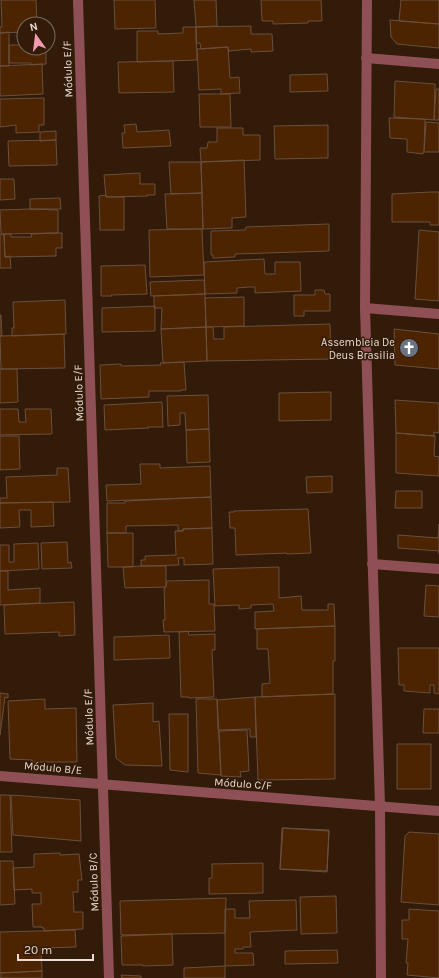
<svg xmlns="http://www.w3.org/2000/svg" width="439" height="978" font-family="Karla,sans-serif">
	<rect width="100%" height="100%" fill="#321b09"/>
	<path fill="#4c2401" stroke="#6a4f3d" d="M1 0H36L37 20H45V24H24V32L0 33V27H2Z
		M114 0H155L156 28 115 29Z
		M194 0H216L217 26 196 27Z
		M261 0H321L322 21H308V23L273 24V21H262Z
		M401 0H439V24L399 21Z
		M390 20 439 24V48L397 44 391 37Z
		M251 26V34H272L273 51 251 52V49L229 51V52L228 47 201 49 200 43H196V27Z
		M183 27H196L197 60 137 62V31H158V34L183 33Z
		M9 32V66H0V33Z
		M9 45H24V48H46V64L31 65V63H9Z
		M228 47 230 78 239 77 240 93 221 94V89L199 90 197 49Z
		M173 61 174 92 119 93 118 62Z
		M42 64 43 94 0 96V66Z
		M327 74 328 91 290 92V75Z
		M395 81 435 84 434 120 394 117Z
		M436 89H439V120H434Z
		M199 94H230L231 127H200Z
		M44 98V125H39V132L16 133V125L0 127V99Z
		M389 118 425 119 424 151 426 122 439 123V152H423V154L407 152V139L390 138Z
		M136 124 137 132 169 130 171 146 123 148 122 133H125L124 125Z
		M328 125V158L275 159 274 126Z
		M217 128H243V135H260V160L201 162 200 148H207L208 142H217Z
		M56 131V140L40 141V132Z
		M56 140 57 165 9 166 8 141Z
		M244 160 246 217 232 218V228L203 229 201 162Z
		M169 162H201L202 193 171 194Z
		M140 173V184H155V195H147L148 196 106 197 104 175Z
		M0 179H14L15 199 0 200Z
		M430 192H439V225H430V222H392V194Z
		M202 193 203 229H167L165 194Z
		M106 195V197H124V230H100L99 196Z
		M60 198 61 209H30V199Z
		M30 209 58 210V233L1 234 0 210Z
		M329 224V251L235 254V257L213 258V255H211V231L245 230 246 227Z
		M202 229 204 275 150 277 149 230Z
		M419 230 439 232V301L415 299Z
		M52 233H62V248H56V256L5 257 4 234H11V237H32L31 234Z
		M4 234 5 257 10 256 11 268H0V235Z
		M264 259 265 274H275V262H300L301 291 255 293V287H249L237 288V293L205 294 204 262Z
		M145 265 147 294 111 295 112 296H101V266Z
		M204 280 205 294 151 296 150 282Z
		M315 290H324L325 294H330V311H304V316H294V295H315Z
		M205 294 206 327 161 329 162 308H154V296Z
		M244 297V326L206 327 205 298Z
		M65 300 66 334 12 336V328H14L13 302Z
		M155 306V331L102 332V308Z
		M0 315H1L2 336H0Z
		M330 324 331 359 207 361 206 327H213L214 339H224V327Z
		M206 327 207 361 163 363 161 329Z
		M394 329 439 334V369L395 365Z
		M64 334 65 368 1 369 0 336Z
		M184 362 186 390H181V391H149V397L101 399 100 365 121 364V366L161 365 160 363Z
		M0 369H17L18 402 0 403Z
		M331 392V420L279 421V393Z
		M208 395 209 429 186 430 185 413H180V425L168 426 167 396Z
		M395 400 439 403V433L434 432V436L396 433Z
		M162 402 163 427H148L149 428 105 430 104 405Z
		M0 409H18L19 422H26L25 409H51L52 433 51 434 0 435Z
		M209 429 210 462 187 463 186 430Z
		M396 433 435 436 434 456 439 457V476L396 473Z
		M0 436H19L20 469 0 470Z
		M140 464H160V468L210 466 211 497 107 501 106 485 141 484Z
		M57 468H68L70 502 0 503V498H7L6 477 57 475Z
		M332 476V492L307 493 306 477Z
		M396 491H422V508H395Z
		M211 497 212 528 183 529V531H178V525L126 526V533H107V503H125V501Z
		M53 502 54 526 31 527V510H19L20 527 0 528V503Z
		M308 509 311 553 287 554V553L236 555 235 528H230L229 512H234V511Z
		M439 524V554V551L398 548V535L438 538Z
		M212 528 213 564 184 565V558H178L179 565 141 566V560H145V556L176 555 175 531H183V529Z
		M107 533H133V567H108Z
		M67 542 68 563 71 562 72 568 42 569 41 543Z
		M38 543 39 569 0 571V545H9V562H14V544Z
		M141 566H166V586L165 587 125 588 123 567Z
		M279 567V598L301 596 302 610H328V604H334L335 626 255 629V612L274 611 273 604 251 605V608L239 609V605L215 606 213 569Z
		M0 571H8V590L40 588V603L0 605Z
		M209 580V604H214L215 631 164 632 163 620H165L164 588H165L166 586 167 581Z
		M426 585 439 586V617L424 616Z
		M73 602H74L75 635 59 636V632L5 634 4 605Z
		M335 626V661H333V694L262 697V684L270 683 268 649H257V629Z
		M188 631 189 635 215 634V650H212L214 697 189 698V697H181L179 632Z
		M169 635 170 658 114 660V637Z
		M398 648H439V694L434 693V685H430V693L404 691V685H399Z
		M0 693 8 694V698L5 697 0 735Z
		M335 694V779L258 780 255 697Z
		M255 697 256 737H250V729L218 730 217 700Z
		M45 699V709L76 708 77 762H32V760L10 759 8 701Z
		M196 699H217L221 775 198 773Z
		M153 703V722L159 721 162 766 125 765 116 758 113 705Z
		M424 709H439V733H423Z
		M169 714H188V772L170 770Z
		M247 730 249 771 240 772 241 777 221 776 219 731Z
		M397 744H431V789H397Z
		M0 795H10L12 852H0Z
		M11 795 80 800 81 841 13 835Z
		M282 828 329 830 327 871 280 869Z
		M283 828 329 831 327 872 280 869Z
		M409 832 439 834V905L401 902 405 836Z
		M60 853V855L79 854 82 880H78V892H73L74 912H83V929L44 931V928H42V927H33L32 904H41V893H32V889L14 890 13 868 34 867V854Z
		M0 861H13L15 904 0 905Z
		M263 863V893L209 894V878H212V864Z
		M336 896 337 933 301 934 300 897Z
		M226 898 225 933 121 935 120 901Z
		M296 900 297 930 250 932 251 947H243V949H235V953H253L254 965 225 966V909H235V918H250L249 901Z
		M409 909 439 911V978L407 975 408 963H406L408 939H402V920H409Z
		M75 930 76 947 41 948 42 971 0 973V932Z
		M172 934 173 965 143 966V965H122L121 936Z
		M337 950 338 963 285 964V951Z
		M225 966V978H184V968Z
		M42 971V978H0H1V973Z
		M121 975 141 976V978H122Z"/>
	<g fill="none" stroke-linecap="round" stroke-linejoin="round">
		<path stroke="#8e5055" stroke-width="10" d="M78 0 109 978
			M367 0 365 308 380 806 381 978
			M366 58 439 64
			M365 308 439 314
			M372 564 439 569
			M0 776 439 811"/>
	</g>
	<defs>
		<g id="church-disc" transform="scale(1)"><circle r="9.5" fill="#6b7280" stroke="#321b09"/><path d="M-1.2-6h2.4v3.5h3.3v2.4h-3.3V6h-2.4V-.1h-3.3v-2.4h3.3Z" fill="#fff"/></g>
	</defs>
	<g fill-rule="evenodd">
		<use href="#church-disc" x="409" y="348"/>
	</g>
	<g text-anchor="middle" dominant-baseline="central" stroke-width="3" stroke-linejoin="round" paint-order="stroke">
		<g font-size="11" fill="#ebdbd0" stroke="#321b09">
			<text transform="translate(68 69) rotate(-92)">Módulo E/F</text>
			<text transform="translate(79 393) rotate(-92)">Módulo E/F</text>
			<text transform="translate(89 717) rotate(-92)">Módulo E/F</text>
			<text transform="translate(53 768) rotate(5)">Módulo B/E</text>
			<text transform="translate(243 784) rotate(4)">Módulo C/F</text>
			<text transform="translate(94 882) rotate(-92)">Módulo B/C</text>
		</g>
		<g font-size="11" fill="#ebdbd0" stroke="#321b09" text-anchor="end">
			<text x="395" y="342">Assembleia De<tspan x="395" dy="13">Deus Brasilia</tspan></text>
		</g>
	</g>
	<g transform="translate(36 36) rotate(346)"><circle r="19" fill="#321b09" stroke="#7c6859"/>
	<path d="M0-3L7 15L0 10L-7 15Z" fill="#f19ab1"/>
	<text y="-6" font-size="11" font-weight="bold" text-anchor="middle" fill="#ebdbd0">N</text>
	</g>
	<path d="M18 954v6h75v-6" fill="none" stroke="#ebdbd0" stroke-width="2"/>
	<text x="24" y="954" font-size="12" fill="#ebdbd0" stroke="#321b09" stroke-width="3" paint-order="stroke">20 m</text>
</svg>
